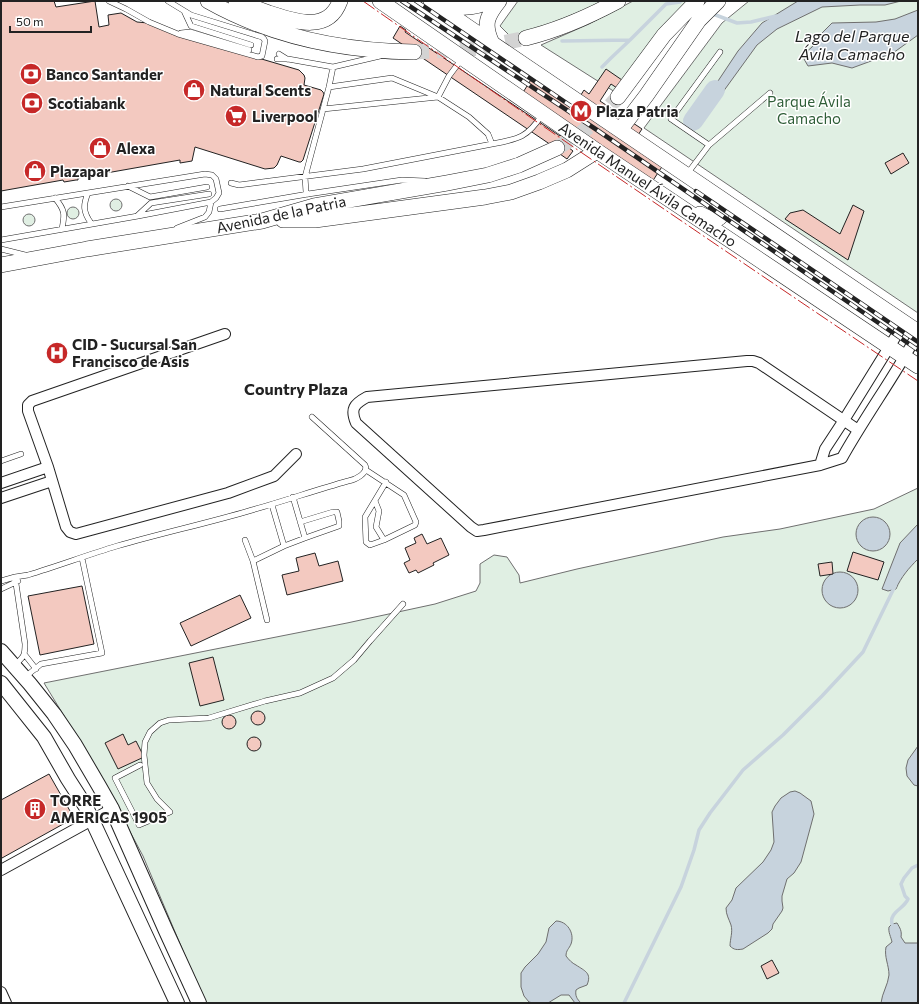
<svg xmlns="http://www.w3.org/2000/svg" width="919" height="1004" font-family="Commissioner,sans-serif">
	<rect width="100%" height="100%" fill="#fff"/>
	<path fill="#e0efe3" stroke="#6f6f6f" d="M518 1H604L598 4 534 31 510 36 500 26Z
		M633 1H689L615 92 541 45 589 24Z
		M749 1H918V313L644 128 722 23Z
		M110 205a6 6 0 1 1 12 0a6 6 0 1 1-12 0Z
		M67 213a6 6 0 1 1 12 0a6 6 0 1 1-12 0Z
		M23 220a6 6 0 1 1 12 0a6 6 0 1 1-12 0Z
		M918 488V1003H205L143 856 97 770 44 683 347 623 435 604 476 591 480 583V564L494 555 507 557 519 575 520 583 577 569 723 537 780 529 874 509Z"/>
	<path fill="#c7d3dd" stroke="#6f6f6f" d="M798 1H901L885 5H860L822 7 777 29 757 45 707 114 699 113 700 108 738 51 762 23Z
		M918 10V35L893 53 852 68 832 63 808 66 804 59 805 53 812 47 820 35 832 23 876 22 895 19Z
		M856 534a17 17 0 1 1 34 0a17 17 0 1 1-34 0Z
		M918 524V559C909 568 901 577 896 589L888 591 882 589 900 543Z
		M822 590a18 18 0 1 1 36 0a18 18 0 1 1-36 0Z
		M918 746V786L914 785 907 776 906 768 908 760Z
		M795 791 800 793 811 801 814 814 801 862 794 873 787 879 782 896V901L783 908 782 911 773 924 772 929 768 933 743 949C737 950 734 950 730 946 730 939 733 932 731 925 729 919 726 915 726 908L732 900 736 888 763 862 771 850 774 842 772 812 775 806 781 798 790 792Z
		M556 921C567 921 575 933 571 944 569 949 566 950 566 956 569 960 572 963 576 965 585 971 592 973 587 985L579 988 576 990C575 996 577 999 581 1003H575L569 995H561L548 1003H533L529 1002 524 996 521 987V973L525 967 538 954 546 942 549 928Z
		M897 923C900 928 902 931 901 937L905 943H918V1003H881C882 993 888 985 889 975 889 965 884 957 886 947L892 942C891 937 888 932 889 927L892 924Z"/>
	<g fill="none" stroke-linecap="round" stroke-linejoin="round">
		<path stroke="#c7d3dd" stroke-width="3.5" d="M713 14 737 23 751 22 776 16
			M562 41 630 40
			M602 67 611 58 630 40 666 4 680 2
			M892 924C889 912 904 909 908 899L905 896 901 884 904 878 912 868 918 865
			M624 1003 681 887 694 850 699 830 710 813 743 770 783 735 822 696 863 652 895 586"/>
		<path stroke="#c7d3dd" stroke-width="20" d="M693 121 715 90"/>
	</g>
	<path fill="#f3c9c0" stroke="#222" d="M1 1H54L56 7 95 1 99 27 109 25 108 15 121 13 137 22 148 23 173 33 299 70 304 75 305 78 304 85 321 90 323 92 324 94 303 160 301 162H299L281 156 277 165 274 168 265 169 195 147 192 161 180 163V160L78 178V180H76L64 182 63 180 1 191Z
		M400 26 406 30 405 32 560 136 565 128 522 94 537 70 579 98 584 90 589 94 606 69 622 80 617 88 611 84 600 101 642 129 636 138 667 159 652 182 572 141 568 147 573 151 567 159 553 149 554 147 393 38Z
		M903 153 909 163 891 174 885 163Z
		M853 205 864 211 848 260 785 219 790 213 803 210 840 234Z
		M422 534 427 544 441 538 449 555 433 563 434 565 418 573 416 570 409 573 404 563 410 560 405 548 416 543 414 538Z
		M853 552 884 562 878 580 847 571Z
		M315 553 319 566 338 561 343 581 287 595 282 575 299 571 296 558Z
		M832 562 833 574 820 576 818 564Z
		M82 586 94 644 40 655 28 596Z
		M240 595 251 618 191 646 180 623Z
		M213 657 224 700 200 706 189 663Z
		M251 718a7 7 0 1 1 14 0a7 7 0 1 1-14 0Z
		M222 722a7 7 0 1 1 14 0a7 7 0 1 1-14 0Z
		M123 734 128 745 136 741 144 757 118 769 105 743Z
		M247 744a7 7 0 1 1 14 0a7 7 0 1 1-14 0Z
		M49 774 74 818 2 858 1 856V800Z
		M772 960 779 973 767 979 761 966Z"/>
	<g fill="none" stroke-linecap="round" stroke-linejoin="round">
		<path stroke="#d3d3d3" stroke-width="15" stroke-dasharray="15 8" stroke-linecap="butt" d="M414 52 471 49 498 44 526 38
			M557 148 580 134 598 119 618 97"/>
		<g stroke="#222" stroke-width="6">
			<path id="lane" d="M109 1 126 9 149 22 178 34 258 57 262 56 265 41 264 39 262 37 191 15 168 1
				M184 11 191 26 251 45
				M181 33 190 32 249 50
				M720 52 671 119 709 145 770 93
				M279 54 287 59
				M277 59H288L333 67 380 56
				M323 109 438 97 449 76 461 60
				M492 144C518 139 527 138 542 115
				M687 174 709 145
				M231 183 239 185 363 169 492 144 488 134 469 117 438 97 392 78 329 87
				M128 186 150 197 207 187
				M88 193C83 205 83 212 91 223
				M308 194 306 192 305 177 329 87 333 67
				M55 198C65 210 65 214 62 229
				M1 207 205 174 212 175 216 179 219 193 216 198 211 202 138 216 1 240
				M220 209 308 194 402 180 425 181
				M138 215 151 203 209 194
				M177 228 205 217 209 212 211 202
				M1 249 25 255
				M1 461 21 454
				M366 470 404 495 416 522 415 525 384 540 376 527 379 511 375 501
				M293 497 305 538 339 526V521L337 512H333L300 522
				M245 540 253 561
				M384 540 370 545 366 542 365 517 386 482
				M284 546 305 538
				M1 581 15 577 28 575C58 566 87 555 117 546 162 533 208 523 252 510 284 501 316 490 348 481 355 480 369 473 365 465L312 417
				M1 589 18 581
				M267 620 253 561 284 546 272 505
				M25 655 36 669
				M15 665C23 657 25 657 25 644L15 577
				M25 677 41 664 102 653 82 558
				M140 765 115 778 139 825 170 812 157 799 147 783 144 755 145 742 150 732 160 723 169 720 209 718 265 701 300 693 333 678 354 660 370 641 403 604"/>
		</g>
		<g stroke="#222" stroke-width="12">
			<path id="street" d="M225 334 32 401 28 405V411L48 467 66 527 70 532 76 534 228 493 274 476 296 454
				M858 430 759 363 753 361H747L367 397C354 404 350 409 356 423L471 527 477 531 484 530 820 465 842 458C866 415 895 376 918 333
				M820 465 825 449 844 420 904 323
				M1 483 48 467
				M1 498 52 481
				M1 870 112 809
				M1 992 6 1003"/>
		</g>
		<g stroke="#222" stroke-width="16">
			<path id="secondary" d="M1 651 30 684 54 714 75 745 99 786 112 809 166 931 199 1003
				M1 683 44 737 68 779 86 807 177 1003"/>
		</g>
		<g stroke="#222" stroke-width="16">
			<path id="primary" d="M208 1C270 36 343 51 414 52
				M236 1C247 5 258 9 269 13 294 21 328 34 340 1
				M380 1 597 151 918 366
				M431 1 465 25 918 332
				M438 3C456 8 473 10 489 1
				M526 38C559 30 588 17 618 1
				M492 43C483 24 487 16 499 1
				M618 97 664 35 697 1
				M620 130 646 96 699 20 718 1
				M700 214C707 217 715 223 721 216 723 207 719 201 713 194
				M283 220H315L485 197 511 192 539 182 567 170 597 151
				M1 265 87 249 262 221 314 206 447 183 488 175 519 165 557 148"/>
		</g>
		<use href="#lane" stroke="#fff" stroke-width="5"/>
		<use href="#street" stroke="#fff" stroke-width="10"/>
		<use href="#secondary" stroke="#fff" stroke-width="14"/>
		<use href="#primary" stroke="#fff" stroke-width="15"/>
		<g stroke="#222" stroke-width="4.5">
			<path id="rail" d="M402 1 597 130 918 350
				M416 1 571 106
				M696 191 918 342"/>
		</g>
		<use href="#rail" stroke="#fff" stroke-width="3" stroke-dasharray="9" stroke-linecap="butt"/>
		<path stroke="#c62828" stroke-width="1" stroke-dasharray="14 3 2 3" stroke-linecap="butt" d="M363 1C547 130 732 256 918 381"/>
	</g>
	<defs>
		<g id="bank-disc" transform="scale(1.15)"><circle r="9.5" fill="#c62828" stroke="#fff"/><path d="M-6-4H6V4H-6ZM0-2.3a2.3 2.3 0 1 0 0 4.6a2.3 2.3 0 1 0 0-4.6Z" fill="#fff"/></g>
		<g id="shop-disc" transform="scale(1.15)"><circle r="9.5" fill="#c62828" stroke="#fff"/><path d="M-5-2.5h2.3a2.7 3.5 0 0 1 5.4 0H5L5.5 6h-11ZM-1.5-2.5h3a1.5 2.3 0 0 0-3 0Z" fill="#fff"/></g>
		<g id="metro-disc" transform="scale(1.15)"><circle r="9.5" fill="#c62828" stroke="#fff"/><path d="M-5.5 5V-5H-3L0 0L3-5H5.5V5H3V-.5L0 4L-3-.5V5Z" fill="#fff"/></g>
		<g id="supermarket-disc" transform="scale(1.15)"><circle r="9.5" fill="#c62828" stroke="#fff"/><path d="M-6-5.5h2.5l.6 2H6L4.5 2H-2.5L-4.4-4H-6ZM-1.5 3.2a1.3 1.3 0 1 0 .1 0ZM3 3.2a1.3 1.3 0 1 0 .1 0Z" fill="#fff"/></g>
		<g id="hospital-disc" transform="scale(1.15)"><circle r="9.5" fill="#c62828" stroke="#fff"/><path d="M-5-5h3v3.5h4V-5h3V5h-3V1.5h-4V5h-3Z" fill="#fff"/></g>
		<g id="building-disc" transform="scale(1.15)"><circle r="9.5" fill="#c62828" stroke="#fff"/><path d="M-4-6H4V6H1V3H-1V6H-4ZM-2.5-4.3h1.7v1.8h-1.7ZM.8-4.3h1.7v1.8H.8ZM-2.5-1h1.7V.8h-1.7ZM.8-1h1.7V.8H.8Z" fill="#fff"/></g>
	</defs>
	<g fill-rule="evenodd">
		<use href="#bank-disc" x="31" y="74"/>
		<use href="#shop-disc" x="194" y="90"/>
		<use href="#bank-disc" x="32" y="103"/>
		<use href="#metro-disc" x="581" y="111"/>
		<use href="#supermarket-disc" x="236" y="116"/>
		<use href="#shop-disc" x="100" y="148"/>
		<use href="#shop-disc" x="35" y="171"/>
		<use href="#hospital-disc" x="57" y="353"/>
		<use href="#building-disc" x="35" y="809"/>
	</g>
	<g text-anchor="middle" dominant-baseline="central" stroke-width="3" stroke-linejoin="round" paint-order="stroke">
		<g font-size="15" font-weight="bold" fill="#222" stroke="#fff" text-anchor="start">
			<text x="46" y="74">Banco Santander</text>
			<text x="210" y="90">Natural Scents</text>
			<text x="48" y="103">Scotiabank</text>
			<text x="596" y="111">Plaza Patria</text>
			<text x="252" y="116">Liverpool</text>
			<text x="116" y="148">Alexa</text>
			<text x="50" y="171">Plazapar</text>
			<text x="72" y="344">CID - Sucursal San<tspan x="72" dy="17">Francisco de Asis</tspan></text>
			<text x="50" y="800">TORRE<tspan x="50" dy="17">AMERICAS 1905</tspan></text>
		</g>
		<g font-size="15" fill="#2f5e38" stroke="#fff">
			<text x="809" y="101">Parque Ávila<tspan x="809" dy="17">Camacho</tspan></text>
		</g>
		<g font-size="15" fill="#222" stroke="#fff">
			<text transform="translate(648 184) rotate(34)">Avenida Manuel Ávila Camacho</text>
			<text transform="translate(281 214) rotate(-12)">Avenida de la Patria</text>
		</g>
		<g font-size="16" font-style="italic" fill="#222" stroke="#fff">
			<text x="852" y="35">Lago del Parque<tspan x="852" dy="18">Ávila Camacho</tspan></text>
		</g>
		<g font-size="16" font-weight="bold" fill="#222" stroke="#fff">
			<text x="296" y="388">Country Plaza</text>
		</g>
	</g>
	<rect width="919" height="1004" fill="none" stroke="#222222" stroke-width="4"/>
	<path d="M10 26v6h81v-6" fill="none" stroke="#222222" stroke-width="2"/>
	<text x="16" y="26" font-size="12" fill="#222222" stroke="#ffffff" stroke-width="3" paint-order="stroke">50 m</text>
</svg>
